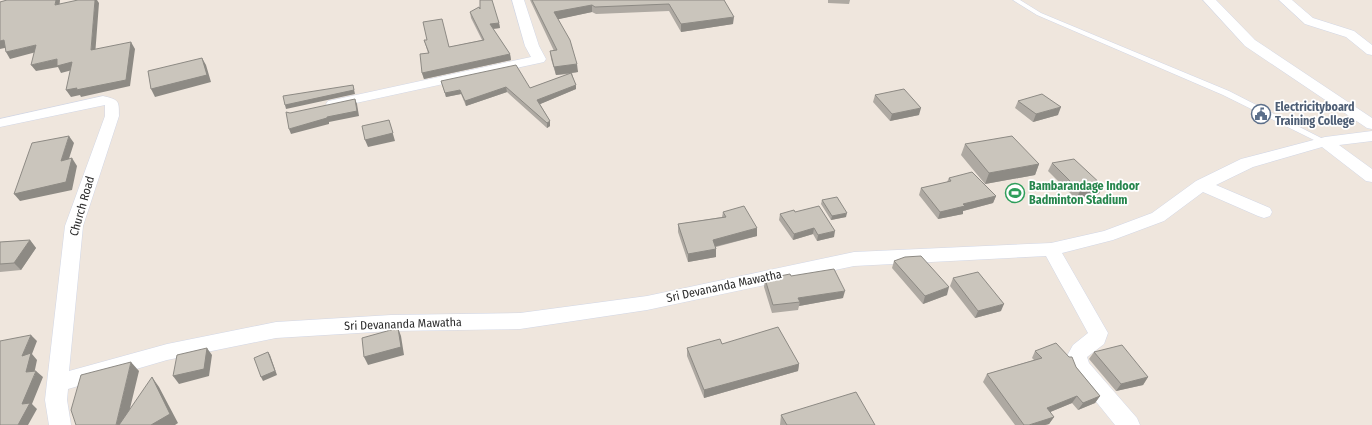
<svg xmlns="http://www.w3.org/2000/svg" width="1372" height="425" font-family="'Fira Sans Condensed',sans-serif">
	<rect width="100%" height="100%" fill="#efe6dd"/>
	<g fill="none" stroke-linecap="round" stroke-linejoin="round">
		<g stroke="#d2d7e6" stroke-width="1">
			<path id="lane" d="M1013 0H1020L1041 13 1229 91 1329 142 1328 144H1322L1223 95 1037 15Z"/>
		</g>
		<g stroke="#d2d7e6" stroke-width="1">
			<path id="street" d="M512 0H524L539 46 546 59 544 62 333 108 328 107 326 104 328 101 333 100 531 57 525 46Z
				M1203 0H1216L1255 40 1372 118V129L1367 128 1245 46Z
				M1279 0H1292L1313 18 1354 31 1372 45V55L1367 54 1346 37 1305 24Z
				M103 96C119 100 119 100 119 116L83 226 69 371 167 344 276 322 391 315 520 313 647 296 854 252 1051 243 1104 231 1152 213 1196 181 1241 159 1325 137 1372 131V141L1339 145 1372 169V182L1366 181 1322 147 1253 167 1216 185 1270 208 1272 212 1270 216 1264 218 1258 216 1203 192 1164 221 1113 240 1062 253 1108 333 1104 344 1087 357 1089 363 1137 418 1140 425H1115L1073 373 1067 356 1073 345 1088 333 1046 256 854 266 647 310 520 329 391 331 276 338 167 360 68 389 67 400 71 425H49L45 400 65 226 105 116V105L0 127V119Z"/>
		</g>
		<use href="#lane" fill="#fff" fill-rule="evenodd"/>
		<use href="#street" fill="#fff" fill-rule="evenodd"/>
	</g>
	<path fill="#aea9a2" d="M530 0H724L733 24 681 32 669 11 596 14 592 12 558 19 578 72 572 73 576 89 540 104 550 121V126L547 128 507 92 466 106 461 94 446 97 441 81 530 88 569 74 556 75 551 59 550 51H554Z
		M828 0H850L849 4 828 3Z
		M470 12 499 23 500 28 493 29 510 54 511 60 424 79 422 73 428 53 424 40 449 47 482 40 471 18Z
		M875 95 919 115 890 121 873 102Z
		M1018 101 1058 115 1033 122 1015 108Z
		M965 144 1039 164 1035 175 985 184 961 155Z
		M1052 163 1099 194 1076 199 1048 171Z
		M949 178 996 196 993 203 963 211V214L938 219 919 195 921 188 947 182Z
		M822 200 846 217 831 220 821 204Z
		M723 212 757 236 716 247V257L688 262 678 232V224L722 217Z
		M795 212 834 237 817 241 813 234 793 240 779 220 780 214Z
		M30 240 36 248 21 270 0 272V242Z
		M894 261 947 295 923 304 892 268Z
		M791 276 843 298 799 306 798 310 772 313 764 287 765 279Z
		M953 278 1001 311 975 318 950 286Z
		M722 344 799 364 798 371 704 398 687 356V348Z
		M1035 351 1076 367 1100 396 1095 403 1078 410 1072 403 1050 412 1054 417 1049 424 1045 425H1015L983 382 987 374 1034 360 1032 358Z
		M1094 352 1148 377 1143 385 1116 391 1089 359Z
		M781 415 875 425H780Z"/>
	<path fill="#8d8a84" d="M56 0H60L59 11 55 5Z
		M95 0H97L99 3 95 56 91 50Z
		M592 5V12L555 20 554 12Z
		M734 17 733 24 681 32V24Z
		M499 23 500 28 491 29 490 24Z
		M4 40 9 47 0 49V41Z
		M131 42 135 49 130 86 81 97 80 95 71 97 66 90Z
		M36 45 40 51 10 59 6 52Z
		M510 54 511 60 424 79 422 73Z
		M202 58 206 65 211 82 155 97 151 89Z
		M57 59 72 62 76 69 61 73 58 67 36 71 31 65Z
		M577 64 578 72 556 75 554 67Z
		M353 85 355 94 286 109 285 105Z
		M576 85V89L538 105 537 100Z
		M506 87 507 92 466 106 465 101Z
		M460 90 461 94 446 97 445 93Z
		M355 99 357 104 359 116 329 122V124L291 134 289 129 327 117Z
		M1061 107 1058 115 1033 122 1036 114Z
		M921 108 919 115 890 121 892 114Z
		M389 120 395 141 368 147 365 140Z
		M550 121V126L547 128V123Z
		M69 136 74 143 66 168 61 161Z
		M72 158 77 166 72 190 20 201 14 194Z
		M1039 164 1035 175 985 184 989 173Z
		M1103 186 1099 194 1076 199 1080 191Z
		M996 196 993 203 963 211V214L938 219 940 212 963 204Z
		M847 213 846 217 831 220 832 216Z
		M757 228V236L713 247V240Z
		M814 228 813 234 793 240 794 234Z
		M835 231 834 237 817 241 818 235Z
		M30 240 36 248 21 270 14 263Z
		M716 249V257L688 262V254Z
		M949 287 947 295 923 304 925 296Z
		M845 291 843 298 799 306 800 302 798 298Z
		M1004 304 1001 311 975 318 978 311Z
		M398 328 401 336 404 355 368 365 364 357Z
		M31 335 37 341 32 354 37 360 33 379 36 371 43 377 32 404 37 409 28 425H18L22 404 26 372 22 356Z
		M207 348 212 355 209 376 179 384 173 376Z
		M268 352 270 355 277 375 263 381 261 377Z
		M131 362 139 371 126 425H116Z
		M799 364 798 371 704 398V390Z
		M152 377 159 387 178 423 175 425H151Z
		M1148 377 1143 385 1116 391 1121 384Z
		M1077 396 1072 403 1043 415 1047 408Z
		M1100 396 1095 403 1078 410 1083 403Z
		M1054 417 1049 424 1045 425H1029Z"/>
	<path fill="#cac5bc" stroke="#8d8a84" d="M7 0H56L55 5 78 0H95L91 50 131 42 126 80 76 90 77 88 66 90 72 62 57 66V59L31 65 36 45 6 52 4 40 0 41V2Z
		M480 0H492L499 23 490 24 510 54 422 73 420 54 429 53 424 40H427L423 22 442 19 449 47 484 40 470 12 479 7 480 9Z
		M532 0H724L734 17 681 24 669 4 595 7 592 5 554 12 570 40 577 64 554 67 550 51 557 50Z
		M202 58 207 75 151 89 148 71Z
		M516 65 530 88 571 73 576 85 537 100 550 121 547 123 506 87 465 101 460 90 445 93 441 81Z
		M353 85 354 90 285 105 283 96Z
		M904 89 921 108 892 114 875 95Z
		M1042 94 1061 107 1036 114 1018 101Z
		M355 99 357 111 327 117V118L289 129 286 112 290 113Z
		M389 120 393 133 365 140 362 126Z
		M69 136 61 161 72 158 66 182 14 194 32 143Z
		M1012 136 1039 164 989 173 965 144Z
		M1074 159 1103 186 1080 191 1052 163Z
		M972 172 996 196 963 204 965 206 940 212 921 188 951 181 949 178Z
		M837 197 847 213 832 216 822 200Z
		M744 206 757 228 713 240 716 249 688 254 678 224 726 217 723 212Z
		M819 206 835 231 818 235 814 228 794 234 780 214 794 210 795 212Z
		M30 240 14 263 0 264V242Z
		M921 256 949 287 925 296 894 261 905 257Z
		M834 269 845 291 798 298 800 302 773 305 765 279 790 274 791 276Z
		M978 272 1004 304 978 311 953 278Z
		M778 327 799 364 704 390 687 348 720 339 722 344Z
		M398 328 401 347 364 357 362 338Z
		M31 335 22 356 31 353 26 372 36 371 22 404 30 403 18 425H0V341Z
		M1056 343 1069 357H1072L1076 367 1100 396 1083 403 1077 396 1047 408 1054 417 1029 425H1024L987 374 1042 358 1035 351Z
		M1122 345 1148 377 1121 384 1094 352Z
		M207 348 204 369 173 376 177 355Z
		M268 352 275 371 261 377 254 358Z
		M131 362 116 425H76L71 410 81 375Z
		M152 377 170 414 151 425H119Z
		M856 392 875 425H787L781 415Z"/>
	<defs>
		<g id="civic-ring" transform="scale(1)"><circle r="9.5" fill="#fff" stroke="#5c6f8a" stroke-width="1.5"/><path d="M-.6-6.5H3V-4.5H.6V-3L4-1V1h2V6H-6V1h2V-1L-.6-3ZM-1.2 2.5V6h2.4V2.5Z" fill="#5c6f8a"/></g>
		<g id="stadium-ring" transform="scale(1)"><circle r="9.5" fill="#fff" stroke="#2e9e5b" stroke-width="1.5"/><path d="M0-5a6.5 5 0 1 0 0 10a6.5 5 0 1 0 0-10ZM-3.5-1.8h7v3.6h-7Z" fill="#2e9e5b"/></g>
	</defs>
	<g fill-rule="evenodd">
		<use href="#civic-ring" x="1261" y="114"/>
		<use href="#stadium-ring" x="1015" y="193"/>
	</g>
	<g text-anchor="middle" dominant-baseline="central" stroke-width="3.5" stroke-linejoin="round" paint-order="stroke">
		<g font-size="12" font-weight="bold" fill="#4e5e75" stroke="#fff" text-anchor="start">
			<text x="1275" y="107">Electricityboard<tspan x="1275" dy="14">Training College</tspan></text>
		</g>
		<g font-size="12" font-weight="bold" fill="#27864d" stroke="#fff" text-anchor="start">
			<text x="1029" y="186">Bambarandage Indoor<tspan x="1029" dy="14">Badminton Stadium</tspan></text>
		</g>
		<g font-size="12" fill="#2c2c2c" stroke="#fff">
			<text transform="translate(82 206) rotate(-74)">Church Road</text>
			<text transform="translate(724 286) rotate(-12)">Sri Devananda Mawatha</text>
			<text transform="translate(403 324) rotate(-2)">Sri Devananda Mawatha</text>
		</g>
	</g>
</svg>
